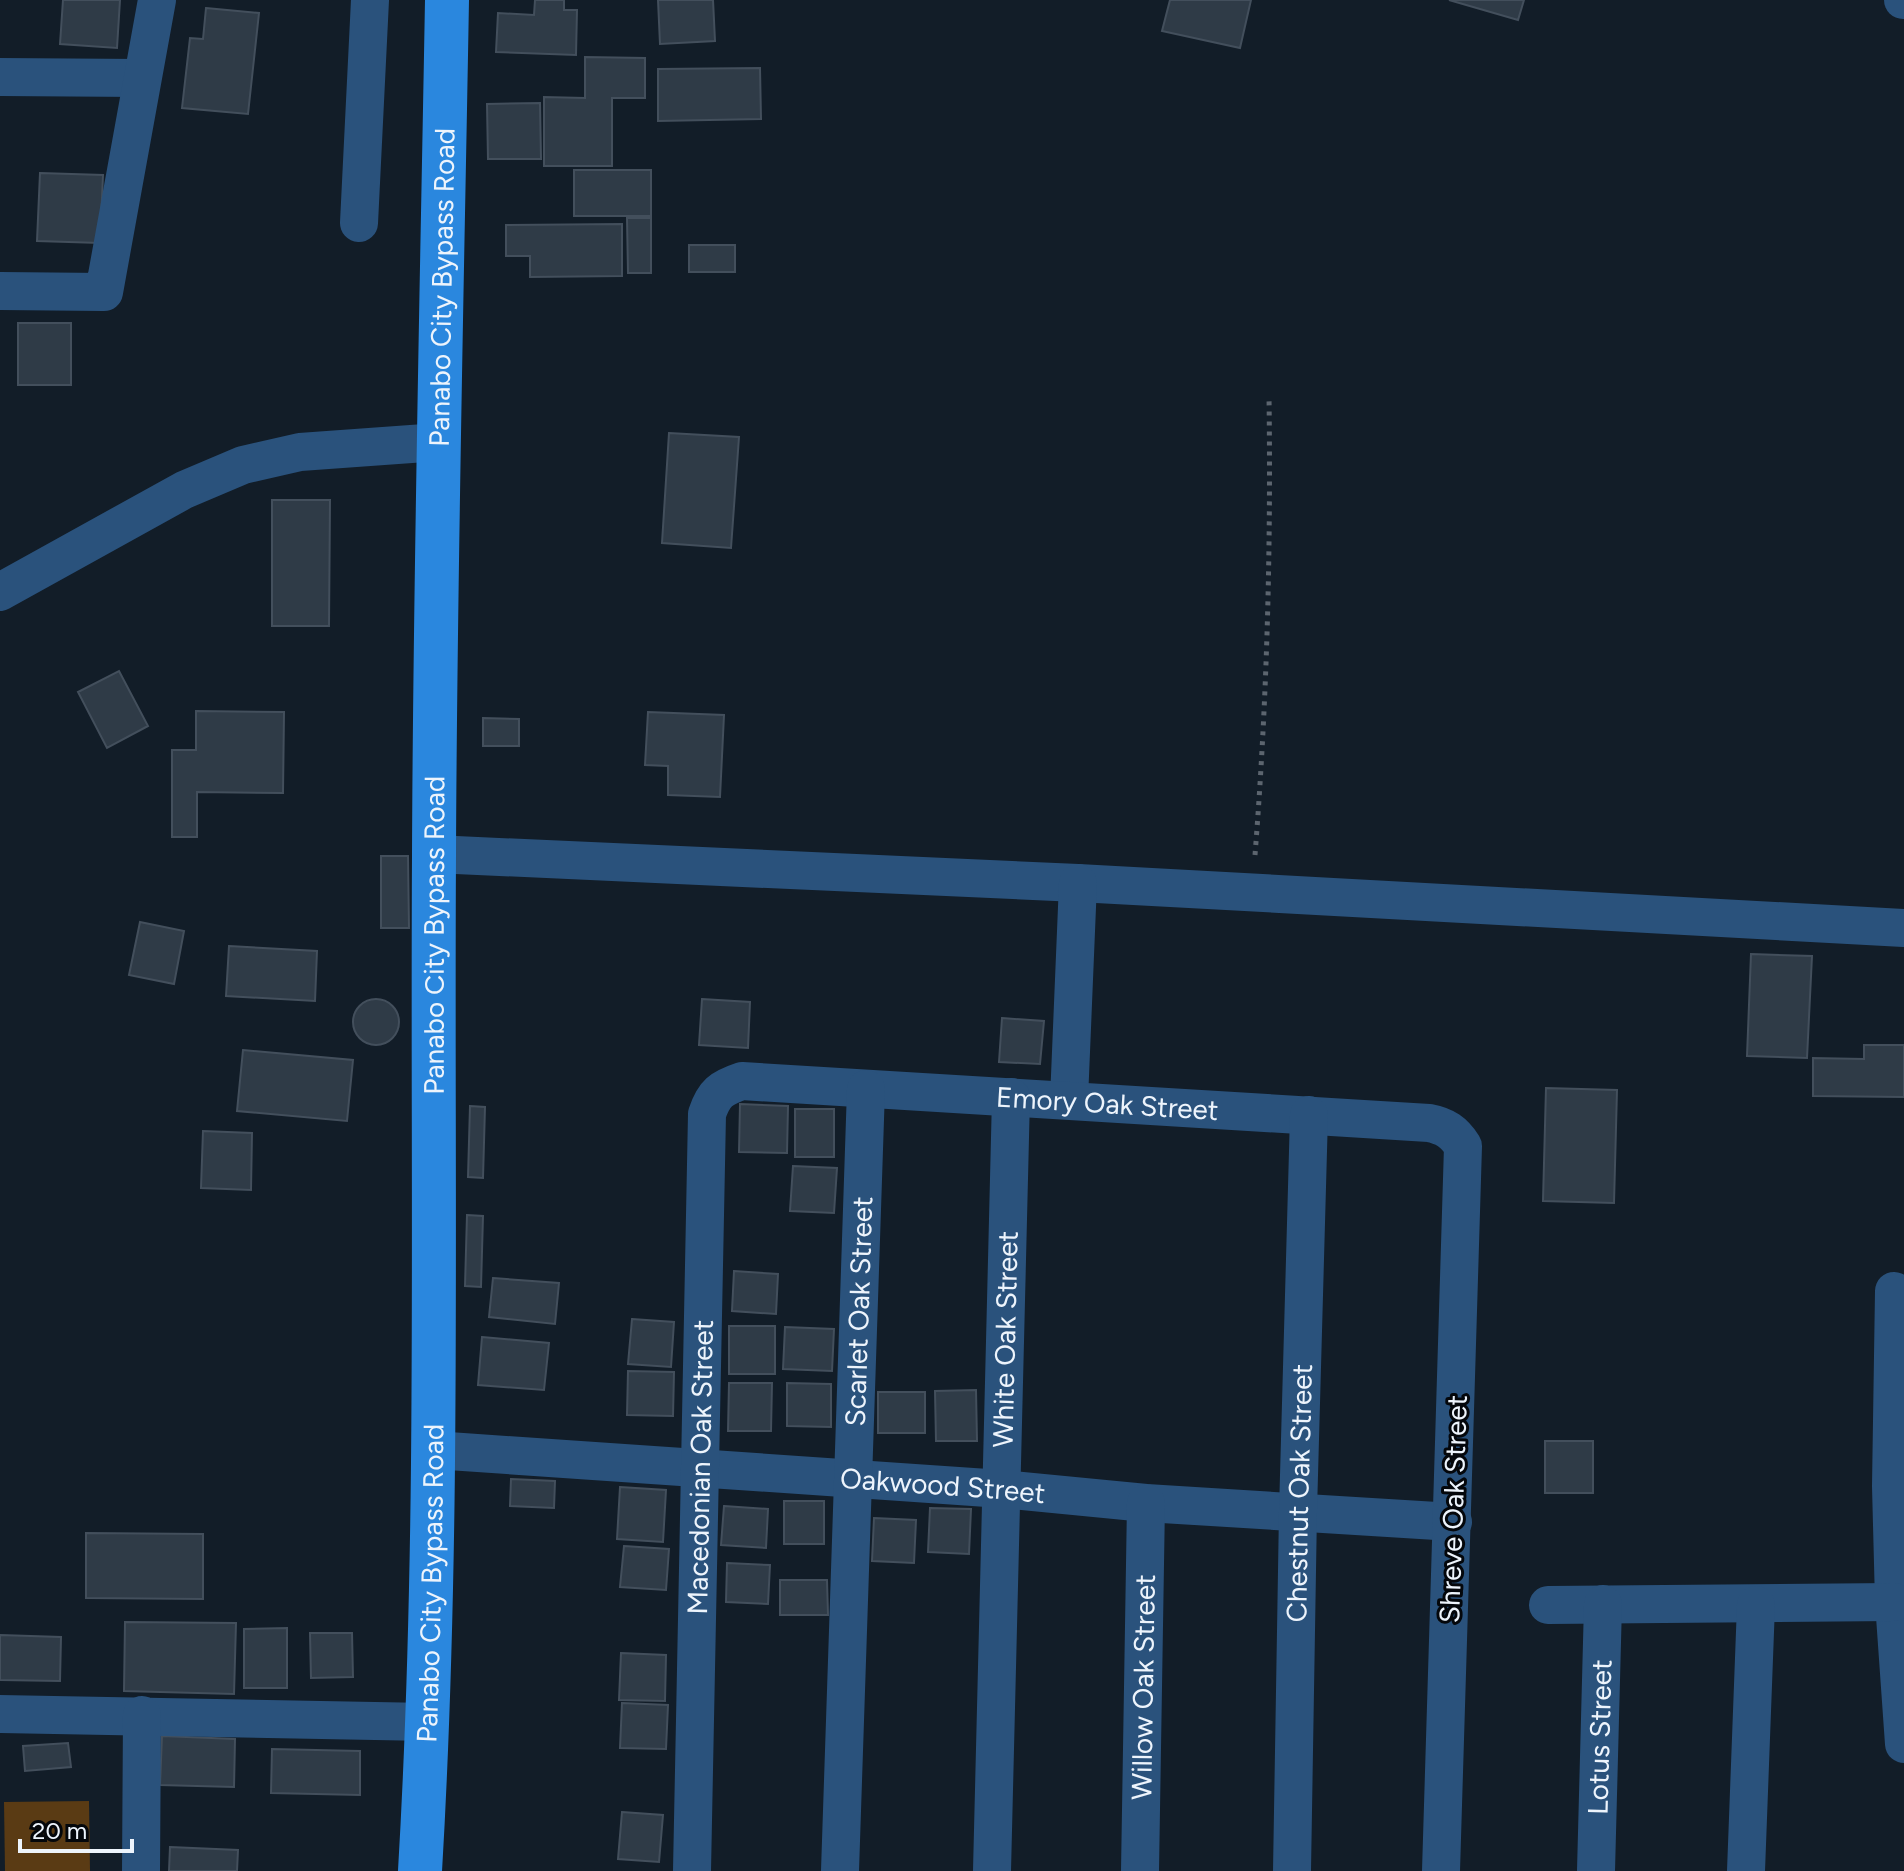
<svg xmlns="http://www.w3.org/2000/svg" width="1904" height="1871" font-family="Figtree,sans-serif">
	<rect width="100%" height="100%" fill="#121d28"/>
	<path fill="#5a3b14" d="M89 1801 90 1871H5L4 1802Z"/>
	<path fill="#2f3b47" stroke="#434f5c" stroke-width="2" d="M63 0H120L117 48 60 44Z
		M535 0H564V10H577L576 55 496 52 498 13 534 15Z
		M658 0H713L715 41 660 44Z
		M1170 0H1251L1240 48 1162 31Z
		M1449 0H1524L1518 20Z
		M206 8 259 13 248 114 182 108 190 38 203 39Z
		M585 57 645 58V98H612V166H544V97L585 98Z
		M760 68 761 119 658 121V69Z
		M540 103 541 159H488L487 104Z
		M574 170H651V216H574Z
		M40 173 103 175 100 243 37 241Z
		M627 218H651V273H628Z
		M622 224V276L530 277V256H506V225Z
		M689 245H735V272H689Z
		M18 323H71V385H18Z
		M669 433 739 437 731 548 662 543Z
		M272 500H330L329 626H272Z
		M119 671 148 726 107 748 78 692Z
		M196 711 284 712 283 793 197 792V837H172V750H196Z
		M648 712 724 715 720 797 668 795V766L645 765Z
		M483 718 519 719V746H483Z
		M381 856H408L409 928H381Z
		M140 922 184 931 174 984 129 975Z
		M229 946 317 951 315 1001 226 996Z
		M1751 954 1812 956 1807 1058 1747 1056Z
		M353 1022a23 23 0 1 1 46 0a23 23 0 1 1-46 0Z
		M702 999 750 1002 748 1048 699 1045Z
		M1002 1018 1044 1021 1040 1064 999 1062Z
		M1864 1045H1904V1097L1813 1096V1058L1864 1059Z
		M243 1050 353 1060 347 1121 237 1111Z
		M1546 1088 1617 1090 1614 1203 1543 1201Z
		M740 1104 788 1106 787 1153 739 1152Z
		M470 1106 485 1107 483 1178 468 1177Z
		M795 1109H834V1157H795Z
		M203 1131 252 1133 251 1190 201 1188Z
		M793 1166 837 1168 834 1213 790 1211Z
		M467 1215 483 1216 481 1287 465 1286Z
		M734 1271 778 1274 776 1314 732 1311Z
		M493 1278 559 1283 555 1324 489 1317Z
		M632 1319 674 1322 671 1367 628 1364Z
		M729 1326H775V1374H729Z
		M785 1327 834 1329 832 1371 783 1369Z
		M482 1337 549 1343 544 1390 478 1385Z
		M628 1371 674 1372 673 1416 627 1415Z
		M729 1383H772L771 1431H728Z
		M787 1383 831 1384V1427L787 1426Z
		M976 1390 977 1441H936L935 1391Z
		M878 1392H925V1433H878Z
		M1545 1441H1593V1493H1545Z
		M511 1479 555 1481 554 1508 510 1506Z
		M620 1487 666 1490 663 1542 617 1539Z
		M784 1501H824V1544H784Z
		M724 1506 768 1509 766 1548 721 1545Z
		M930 1508 971 1509 969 1554 928 1552Z
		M874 1518 916 1520 914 1563 872 1561Z
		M86 1533 203 1534V1599L86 1598Z
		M624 1546 669 1549 666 1590 620 1587Z
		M727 1563 770 1565 768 1604 726 1602Z
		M780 1580H827L828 1615H780Z
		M125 1622 236 1623 234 1694 124 1691Z
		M287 1628V1688H244V1629Z
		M310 1633H352L353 1677 311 1678Z
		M0 1635 61 1637 60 1681 0 1680Z
		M621 1653 666 1655 665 1701 619 1700Z
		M622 1703 668 1705 666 1749 620 1748Z
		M162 1736 235 1739 234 1787 160 1785Z
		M68 1743 71 1767 25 1771 23 1746Z
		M272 1749 360 1751V1795L271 1793Z
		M622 1812 663 1815 659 1862 618 1859Z
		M170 1847 238 1850 237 1871H169Z"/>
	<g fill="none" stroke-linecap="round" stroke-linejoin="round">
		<path stroke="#5c656f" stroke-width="5" stroke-dasharray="4 6" stroke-linecap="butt" d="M1255 855C1267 702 1271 550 1269 396"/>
		<g stroke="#2a527c" stroke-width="38">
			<path d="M1903 0H1904"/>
			<path d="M0 77 141 78"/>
			<path d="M359 223 370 0"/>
			<path d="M0 291 104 292 157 0"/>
			<path d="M0 592 184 490 243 465 300 452 439 442"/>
			<path d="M434 854 1078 883 1904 928"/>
			<path d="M1069 1100 1078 883"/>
			<path d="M1894 1291 1891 1486 1894 1602 1904 1744"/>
			<path id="s1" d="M434 1450 1002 1489 1146 1503 1453 1522"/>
			<path d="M1548 1605 1894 1602"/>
			<path d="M0 1714 429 1722"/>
			<path d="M141 1871 142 1715"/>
			<path id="s2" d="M692 1871 707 1114C714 1093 721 1088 742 1081L1429 1123C1445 1126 1454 1132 1463 1146L1441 1871"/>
			<path id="s3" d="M840 1871 866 1089"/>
			<path id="s4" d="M992 1871 1011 1097"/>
			<path id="s5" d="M1140 1871 1146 1503"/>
			<path id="s6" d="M1292 1871 1298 1511 1309 1115"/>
			<path id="s7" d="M1596 1871 1603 1604"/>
			<path d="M1746 1871 1756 1605"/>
		</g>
		<path stroke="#2a87de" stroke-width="44" id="s8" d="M420 1871C440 1533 432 1194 434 856 435 570 442 285 447 0"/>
	</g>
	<g text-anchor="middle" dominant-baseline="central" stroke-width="6" stroke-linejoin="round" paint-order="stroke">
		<g font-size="28" fill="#edf4fc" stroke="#04070b">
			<text stroke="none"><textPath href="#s8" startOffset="1584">Panabo City Bypass Road</textPath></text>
			<text stroke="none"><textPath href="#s8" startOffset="936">Panabo City Bypass Road</textPath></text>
			<text stroke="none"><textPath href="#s2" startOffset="1174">Emory Oak Street</textPath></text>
			<text stroke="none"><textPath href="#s3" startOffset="560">Scarlet Oak Street</textPath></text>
			<text stroke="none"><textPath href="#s4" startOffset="532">White Oak Street</textPath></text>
			<text stroke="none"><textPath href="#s2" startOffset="404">Macedonian Oak Street</textPath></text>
			<text stroke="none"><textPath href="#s1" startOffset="510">Oakwood Street</textPath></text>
			<text stroke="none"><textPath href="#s6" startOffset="378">Chestnut Oak Street</textPath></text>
			<text transform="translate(1453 1509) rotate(-88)">Shreve Oak Street</text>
			<text stroke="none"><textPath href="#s8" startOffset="288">Panabo City Bypass Road</textPath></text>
			<text stroke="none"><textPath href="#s5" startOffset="184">Willow Oak Street</textPath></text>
			<text stroke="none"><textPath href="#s7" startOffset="134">Lotus Street</textPath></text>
		</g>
	</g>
	<path d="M20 1839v12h112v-12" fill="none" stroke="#edf4fc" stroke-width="4"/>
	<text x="32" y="1839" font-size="24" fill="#edf4fc" stroke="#04070b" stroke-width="6" paint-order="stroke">20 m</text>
</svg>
